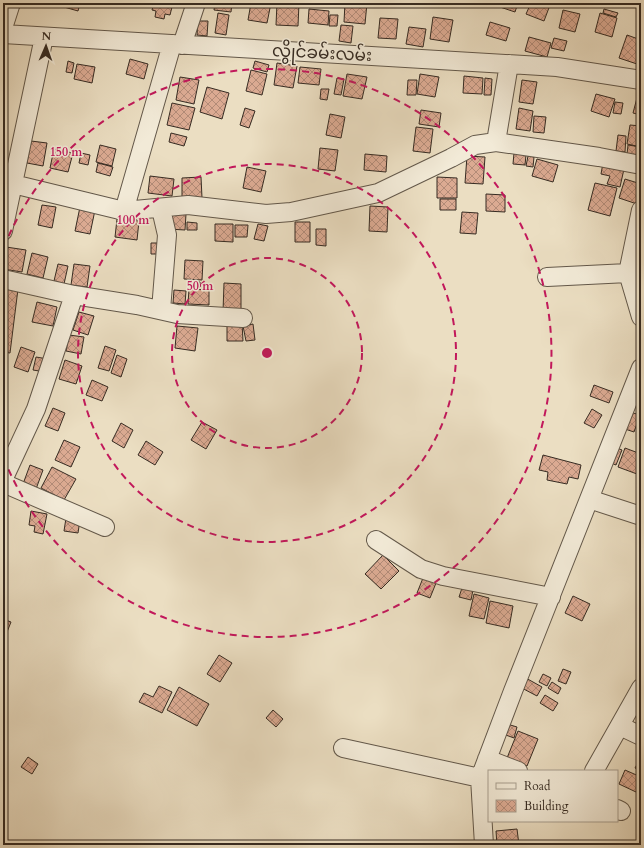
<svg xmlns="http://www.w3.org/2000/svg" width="644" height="848" font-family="Cardo,'Noto Sans Myanmar',serif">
	<defs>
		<pattern id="building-cross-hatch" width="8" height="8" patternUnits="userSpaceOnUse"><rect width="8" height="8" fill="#dbaa92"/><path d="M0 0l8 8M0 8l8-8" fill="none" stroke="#b28b77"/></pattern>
	</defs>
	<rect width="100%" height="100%" fill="#ebdec2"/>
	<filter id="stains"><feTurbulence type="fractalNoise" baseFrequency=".005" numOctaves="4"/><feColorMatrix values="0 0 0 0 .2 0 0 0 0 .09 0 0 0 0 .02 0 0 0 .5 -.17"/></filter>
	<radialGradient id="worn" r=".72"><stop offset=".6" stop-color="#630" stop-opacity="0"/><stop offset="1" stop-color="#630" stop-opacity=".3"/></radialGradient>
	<path fill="url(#building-cross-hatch)" stroke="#362b22" d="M58 3H80L78 11 57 5Z
		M154 3H173L170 15 165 14 164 19 155 17 156 11 152 10Z
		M215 3H232L231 12 214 10Z
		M251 3H271L267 23 248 20Z
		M277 3H299L298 26 276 25Z
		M345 3H367L365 24 344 22Z
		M501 3H518L515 12 500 7Z
		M531 3H543L550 5 544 21 526 14Z
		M309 9 329 11 328 25 308 23Z
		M604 9 618 13 616 17 603 13Z
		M563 10 580 14 575 32 559 28Z
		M218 13 229 15 226 35 215 33Z
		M600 13 617 18 612 37 595 32Z
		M330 15H338L337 26H329Z
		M433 17 453 20 449 42 430 39Z
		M380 18 398 19 396 39 378 38Z
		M640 18H641V29L637 27Z
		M198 21H208L207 36 197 35Z
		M490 22 510 28 506 41 486 35Z
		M341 25 353 26 351 43 339 41Z
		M409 27 426 29 423 47 406 44Z
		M627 35 641 40V53L637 64 619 58Z
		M529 37 551 43 547 57 525 51Z
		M554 38 567 41 564 51 551 48Z
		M130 59 148 64 144 79 126 74Z
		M68 61 74 63 72 73 66 72Z
		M255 61 269 65 267 72 253 68Z
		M277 63 297 66 293 88 274 85Z
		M77 64 95 67 92 83 74 79Z
		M300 67 321 69 319 85 298 83Z
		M251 70 267 74 262 95 246 91Z
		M347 74 367 77 362 99 343 96Z
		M420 74 439 77 435 97 417 94Z
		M464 76 483 78 482 94 463 93Z
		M180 77 199 80 194 104 176 100Z
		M337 78 344 79 341 95 334 94Z
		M485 78 492 79 491 95H484Z
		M408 80H417L416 95H407Z
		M522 80 537 82 533 104 519 102Z
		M207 87 229 93 222 119 200 112Z
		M321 89H329L327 100 320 99Z
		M596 94 615 99 609 117 591 111Z
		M638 94 641 95V115L633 113Z
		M615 102 623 103 621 114 613 113Z
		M172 103 195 108 189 130 167 125Z
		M245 108 255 111 249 128 240 125Z
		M519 108 533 111 530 131 516 129Z
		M421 110 441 113 439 127 419 124Z
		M330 114 345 117 341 138 326 135Z
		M534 116 546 117 544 133 533 132Z
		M630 125 641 126V147L627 144Z
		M416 127 433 129 430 153 413 151Z
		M171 133 187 137 184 146 169 142Z
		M618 135 626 136 625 152 616 151Z
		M31 141 47 143 43 166 27 163Z
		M100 145 116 149 112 166 96 162Z
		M628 145 641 147V156L627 154Z
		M320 148 338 150 335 171 318 169Z
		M54 149 73 153 68 172 50 168Z
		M81 153 90 155 88 165 79 163Z
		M514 153 526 155 525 165 513 164Z
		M365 154 387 156 386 172 364 170Z
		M467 156 485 157 483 184 465 183Z
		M528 156 534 157 533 167 526 166Z
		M537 159 558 165 553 182 532 176Z
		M98 163 113 167 110 176 96 172Z
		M603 163 624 169 620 187 607 184 610 176 601 174Z
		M247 167 266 171 261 192 243 188Z
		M150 176 174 179 172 196 148 193Z
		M201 177 202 198 182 199V178Z
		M437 177 457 178V198H437Z
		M625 179 641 184V191L637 204 619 198Z
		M595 183 617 188 610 216 588 210Z
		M486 194 505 195V212L486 211Z
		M440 199H456V210H440Z
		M42 205 56 207 52 228 38 225Z
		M370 206 388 207 387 232 369 231Z
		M80 207 95 210 90 234 75 231Z
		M462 212 478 213 476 234 460 233Z
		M169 213 186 214 185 230 168 229Z
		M117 219 139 221 137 240 115 237Z
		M187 222 197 223V230H187Z
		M295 222H310V242H295Z
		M215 224H233V242L215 241Z
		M258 224 268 226 264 241 254 239Z
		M235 225H248L247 237H235Z
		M316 229H326V246L316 245Z
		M151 243H160V254H151Z
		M6 247 26 250 22 272 3 269Z
		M32 253 48 257 43 278 27 274Z
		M185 260 203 261 202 280 184 279Z
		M58 264 68 266 64 284 54 281Z
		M74 264 90 266 87 287 71 285Z
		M191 282H200V287H190Z
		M224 283 241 284V312H223Z
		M3 287 18 289 10 353 3 352Z
		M189 289 209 290V305L188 304Z
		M174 290 186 291 185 304 173 303Z
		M37 302 57 307 53 326 32 322Z
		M79 312 94 316 88 335 73 330Z
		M227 323H242L243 341H227Z
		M253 324 255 340 246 341 243 326Z
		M177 326 198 328 195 351 175 348Z
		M69 335 84 337 81 354 66 351Z
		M105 346 116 350 109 371 98 368Z
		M21 347 35 352 28 372 14 367Z
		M117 355 127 359 121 377 111 373Z
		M36 357 48 359 45 372 33 370Z
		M65 360 82 366 76 384 59 379Z
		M92 380 108 387 102 401 86 395Z
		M594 385 613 392 609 403 590 396Z
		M53 408 65 413 58 431 45 426Z
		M592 409 602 415 594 428 584 423Z
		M630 412 640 415 634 432 625 429Z
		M202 422 217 430 206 449 191 440Z
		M121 423 133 430 124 448 112 441Z
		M64 440 80 447 71 467 55 460Z
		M146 441 163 452 155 465 138 455Z
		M612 446 622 450 616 465 606 461Z
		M625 448 641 454V461L637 474 618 467Z
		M543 455 581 465 578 479 569 477 567 484 547 480 548 472 539 470Z
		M30 465 43 470 36 489 23 484Z
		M52 467 76 479 64 500 41 488Z
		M31 511 47 514 43 534 34 532 35 526 29 525Z
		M66 518 80 520 78 533 64 531Z
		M383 555 399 571 381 589 365 574Z
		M423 578 436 583 430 598 417 593Z
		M462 588 473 590 471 600 459 597Z
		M474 594 489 598 484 619 469 616Z
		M573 596 590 604 582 621 565 613Z
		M490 601 513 606 509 628 486 623Z
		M3 619 11 622 7 632 3 631Z
		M641 650V663L637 662Z
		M219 655 232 663 220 682 207 674Z
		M563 669 571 672 566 684 558 681Z
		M543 674 551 678 547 686 539 682Z
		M524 677 542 687 537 696 518 686Z
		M552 682 561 688 558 694 548 688Z
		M159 686 172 692 162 713 139 702 144 693 153 697Z
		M179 687 209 704 197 726 167 710Z
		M545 695 558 703 553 711 540 703Z
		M273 710 283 719 276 727 266 718Z
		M507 724 517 727 514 738 503 734Z
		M518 731 538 739 527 766 507 758Z
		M28 757 38 764 32 774 21 767Z
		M641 757V771L635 768Z
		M625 770 641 777V781L636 792 619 784Z
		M517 829 519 845H497L496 831Z"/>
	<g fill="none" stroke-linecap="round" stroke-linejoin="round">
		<g stroke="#63584a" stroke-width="20">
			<path id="minor" d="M3 28 11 3
				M3 34 557 67 641 80
				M182 45 196 3
				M496 142 509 64
				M13 184 124 211 188 205 266 214 291 212 378 193 451 158 475 145 496 142 599 157 641 165
				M641 210 628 273 641 317
				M124 211 172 44
				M3 231 44 37
				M547 277 628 273
				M3 279 74 295 137 305 177 314 243 318
				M161 310 167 235 161 209
				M3 480 36 409 74 295
				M3 483 105 527
				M589 499 641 516
				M376 540 421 569 443 576 551 597
				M620 726 641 736
				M343 748 480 778
				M487 759 518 771
				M594 771 641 688
				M617 809 621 811
				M484 845 480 778 513 691 641 368"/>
		</g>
		<use href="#minor" stroke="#f2ead7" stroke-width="18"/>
	</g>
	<g fill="none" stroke="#c2185b" stroke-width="2" stroke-dasharray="7 5">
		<circle cx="267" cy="353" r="95"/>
		<circle cx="267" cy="353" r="189"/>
		<path d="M4 247A284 284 0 1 1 4 459"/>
	</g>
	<g text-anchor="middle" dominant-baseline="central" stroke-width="3" stroke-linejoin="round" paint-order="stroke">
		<g font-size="17" fill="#362b22" stroke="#f2ead7">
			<text transform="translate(322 53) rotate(3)">လွိုင်ခမ်းလမ်း</text>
		</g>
	</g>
	<circle cx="267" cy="353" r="6" fill="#c2185b" stroke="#f2ead7" stroke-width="2"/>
	<g font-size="12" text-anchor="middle" font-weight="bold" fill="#c2185b" stroke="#f2ead7" stroke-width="3" stroke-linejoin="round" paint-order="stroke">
		<text x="66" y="156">150 m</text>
		<text x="133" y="224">100 m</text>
		<text x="200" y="290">50 m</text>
	</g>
	<rect width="644" height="848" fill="none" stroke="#ebdec2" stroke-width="16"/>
	<rect x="4" y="4" width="636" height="840" fill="none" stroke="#362b22" stroke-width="2"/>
	<rect x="8" y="8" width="628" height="832" fill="none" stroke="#362b22"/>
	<rect x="488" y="770" width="130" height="52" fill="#f2ead7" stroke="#a79e8f"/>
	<rect x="496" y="783" width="20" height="6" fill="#f2ead7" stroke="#a79e8f"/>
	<text x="524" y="790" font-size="12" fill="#362b22">Road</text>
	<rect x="496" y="800" width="20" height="12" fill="url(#building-cross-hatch)" stroke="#a79e8f"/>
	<text x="524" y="810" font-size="12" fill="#362b22">Building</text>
	<g transform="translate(46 46) rotate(2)" stroke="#f2ead7" stroke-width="3" paint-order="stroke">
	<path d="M0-3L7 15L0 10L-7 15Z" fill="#362b22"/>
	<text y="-6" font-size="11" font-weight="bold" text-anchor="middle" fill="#362b22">N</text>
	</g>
	<rect width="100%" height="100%" filter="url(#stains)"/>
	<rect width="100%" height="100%" fill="url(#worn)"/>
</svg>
